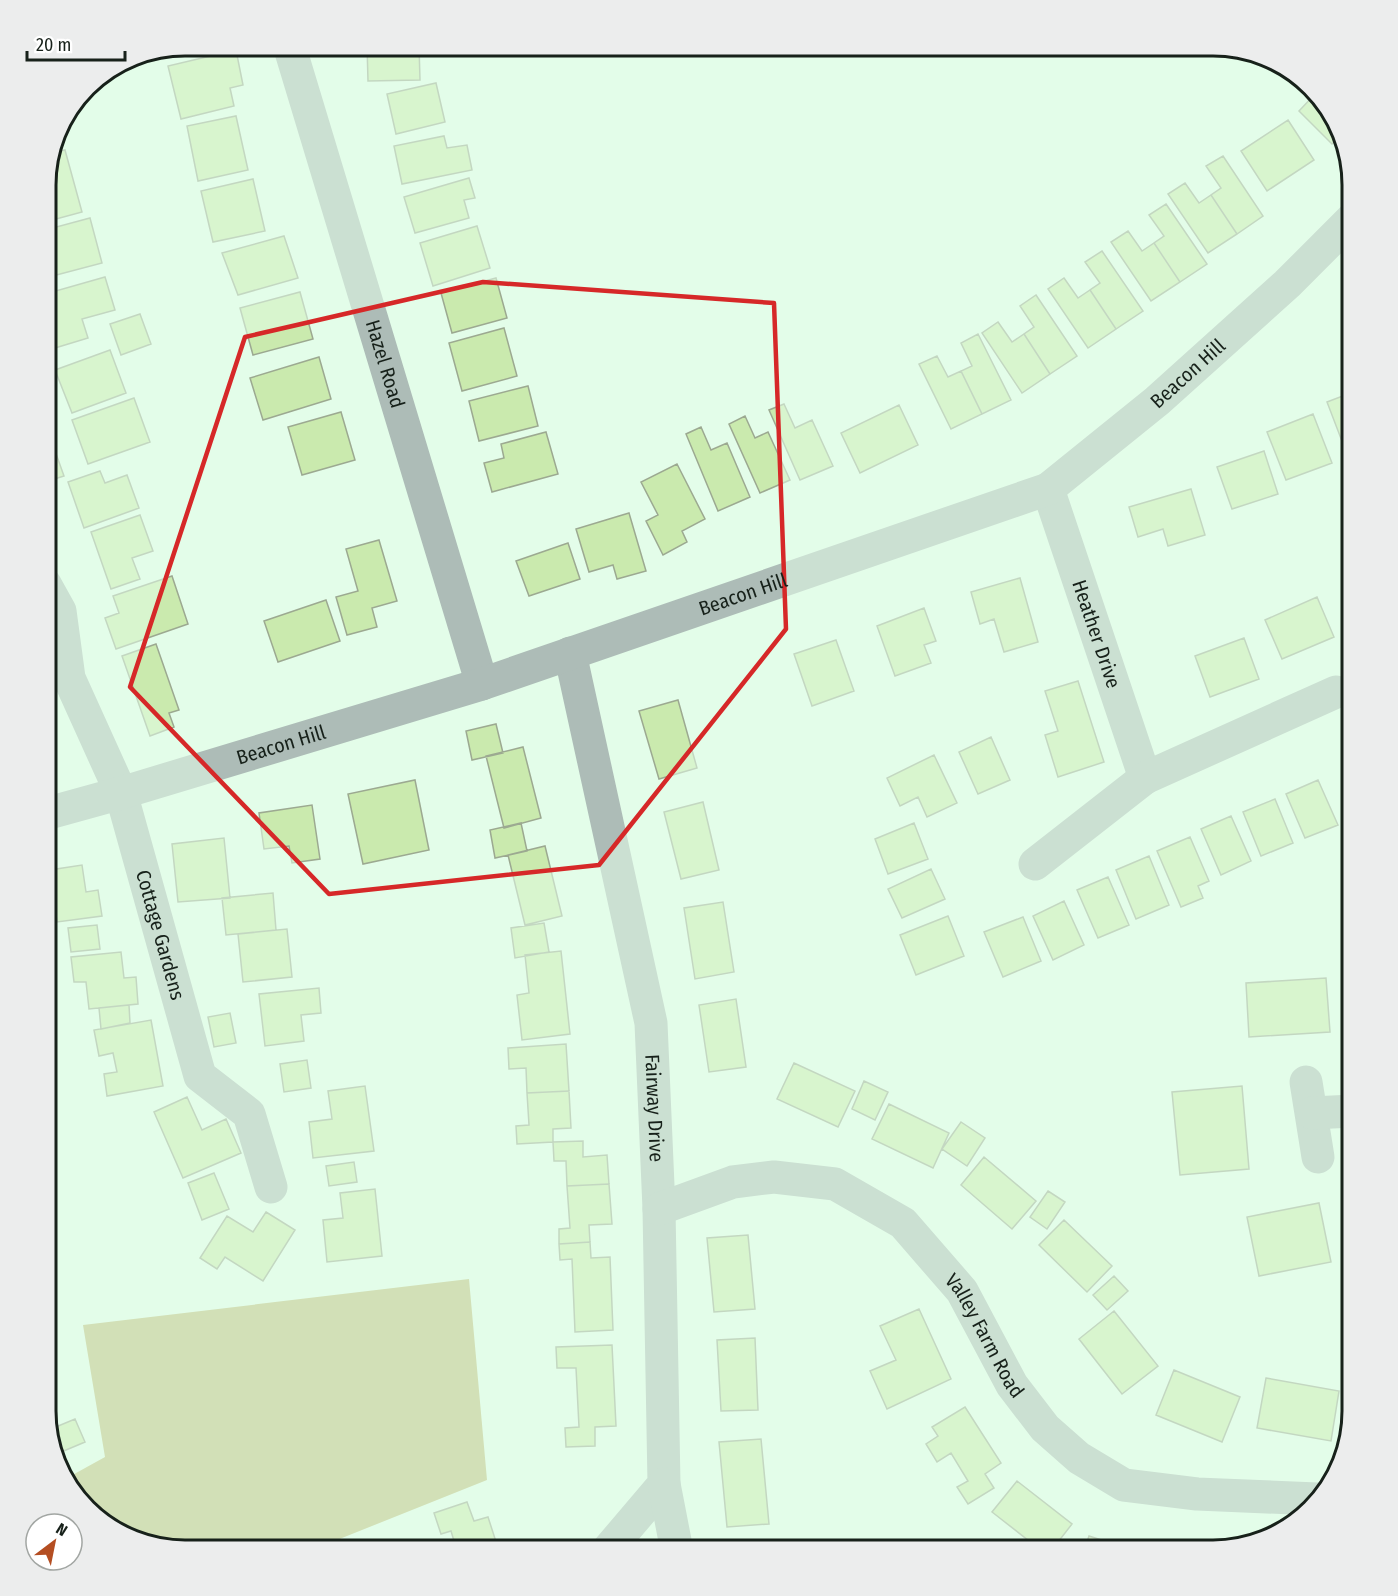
<svg xmlns="http://www.w3.org/2000/svg" width="1398" height="1596" font-family="'Fira Sans Condensed',sans-serif">
	<rect width="100%" height="100%" fill="#e3fde9"/>
	<path fill="#bdbd7b" d="M469 1279 487 1480 317 1548 316 1551H184L122 1536 74 1496 67 1478 105 1457 83 1325Z"/>
	<path fill="#caeaae" stroke="#9ca991" stroke-width="1.5" d="M184 45H211L147 58 146 53Z
		M367 45H419L420 80 368 81Z
		M236 50 243 85 230 88 234 106 181 119 168 66Z
		M436 83 445 122 396 134 387 94Z
		M1316 93 1324 100 1338 138 1332 144 1299 111Z
		M236 116 248 170 198 181 187 126Z
		M1288 120 1314 160 1267 191 1241 151Z
		M444 136 447 148 467 145 472 170 402 184 394 146Z
		M65 150 82 212 45 222V175L51 153Z
		M1223 156 1263 216 1237 234 1211 195 1221 188 1206 166Z
		M469 178 475 198 464 200 469 218 415 233 404 197Z
		M253 179 265 231 213 242 201 191Z
		M1185 183 1199 203 1211 195 1237 234 1208 253 1168 194Z
		M1166 204 1207 264 1180 282 1154 243 1164 236 1149 215Z
		M90 218 102 263 45 278V230Z
		M477 226 490 268 433 286 420 243Z
		M1128 231 1142 251 1154 243 1180 282 1151 301 1111 242Z
		M284 236 298 278 238 295 222 253Z
		M1102 251 1143 311 1116 329 1090 290 1100 283 1085 262Z
		M105 277 115 310 82 319 88 338 55 348 45 315V294Z
		M496 278 507 318 452 333 441 293Z
		M1064 278 1078 298 1090 290 1116 329 1088 348 1048 289Z
		M300 292 313 339 253 355 240 308Z
		M1036 295 1077 356 1050 374 1024 334 1034 327 1020 306Z
		M140 314 151 344 121 355 110 324Z
		M998 322 1012 342 1024 334 1050 374 1022 393 982 333Z
		M504 328 517 376 462 391 449 343Z
		M978 334 1011 400 982 414 961 371 972 366 961 343Z
		M110 350 126 393 72 413 55 370Z
		M937 356 948 377 961 371 982 414 951 429 919 364Z
		M319 357 331 399 263 420 250 378Z
		M528 386 538 426 479 441 469 401Z
		M1353 392V470L1327 402Z
		M134 398 150 442 88 464 72 420Z
		M784 404 795 428 812 420 833 466 800 480 769 410Z
		M899 405 918 445 860 473 841 433Z
		M341 412 355 460 302 475 288 427Z
		M1313 414 1332 463 1286 480 1267 432Z
		M745 416 755 438 768 432 790 480 760 493 729 424Z
		M701 427 711 450 727 443 750 497 718 511 686 434Z
		M546 432 558 474 492 492 484 463 504 458 501 444Z
		M54 448 64 476 45 482V451Z
		M1264 451 1278 494 1232 509 1217 467Z
		M677 464 705 519 682 531 687 542 663 555 646 521 658 515 641 482Z
		M100 471 105 483 127 475 139 508 84 528 68 482Z
		M1191 489 1205 535 1168 546 1163 529 1138 537 1129 507Z
		M629 513 646 571 617 579 613 565 589 572 576 529Z
		M140 515 153 551 132 558 140 579 111 589 91 532Z
		M379 540 397 601 372 608 377 627 347 635 336 597 358 591 346 549Z
		M568 543 580 579 529 596 516 561Z
		M172 576 188 624 116 649 105 618 119 613 113 596Z
		M1020 578 1038 642 1004 652 994 619 980 624 971 592Z
		M1317 597 1334 637 1282 659 1265 620Z
		M326 600 340 641 278 662 264 621Z
		M924 608 936 641 924 645 931 663 895 676 877 626Z
		M1244 638 1259 679 1210 697 1195 656Z
		M836 640 854 691 812 706 794 654Z
		M156 644 179 710 169 713 174 727 150 736 122 656Z
		M1078 681 1104 762 1058 777 1045 735 1058 731 1045 691Z
		M678 700 697 768 659 779 639 711Z
		M496 724 503 753 472 760 466 731Z
		M991 737 1010 780 978 794 959 752Z
		M523 747 541 818 504 828 486 756Z
		M934 755 957 803 927 817 918 797 900 806 887 778Z
		M415 780 429 850 363 864 348 794Z
		M1318 780 1338 825 1305 838 1286 794Z
		M1275 799 1293 843 1261 856 1243 812Z
		M703 802 719 870 681 879 664 812Z
		M312 805 320 859 292 863 289 846 264 849 259 813Z
		M1231 816 1251 861 1221 875 1201 829Z
		M521 823 527 851 495 858 490 830Z
		M914 823 928 859 888 874 875 839Z
		M1190 837 1209 881 1198 886 1203 898 1181 907 1157 851Z
		M224 838 230 898 178 902 172 844Z
		M545 846 562 916 525 925 508 855Z
		M1149 856 1169 905 1136 919 1116 870Z
		M82 865 86 892 98 890 102 916 57 922 50 870Z
		M931 869 945 899 902 918 888 889Z
		M1108 877 1129 925 1098 938 1077 890Z
		M273 893 276 930 226 935 222 898Z
		M1064 901 1084 945 1053 960 1033 916Z
		M723 902 734 972 695 979 684 908Z
		M948 916 964 956 916 975 900 935Z
		M1023 917 1041 961 1003 977 984 932Z
		M544 923 549 952 515 958 511 928Z
		M97 925 100 949 71 952 68 928Z
		M287 929 292 977 243 982 238 934Z
		M561 951 570 1034 522 1040 517 995 529 993 525 955Z
		M121 952 124 978 136 977 138 1004 89 1009 86 982H74L71 957Z
		M1326 978 1330 1032 1249 1037 1246 983Z
		M319 988 321 1013 301 1015 304 1041 265 1046 259 994Z
		M736 999 746 1067 709 1072 699 1005Z
		M129 1005 130 1023 101 1029 99 1008Z
		M230 1013 236 1043 214 1047 208 1017Z
		M1353 1017V1064L1349 1065 1343 1018Z
		M151 1020 163 1086 107 1096 104 1074 117 1072 113 1053 99 1056 94 1030Z
		M566 1044 569 1091 527 1093 526 1068 509 1069 508 1048Z
		M307 1060 311 1088 284 1092 280 1064Z
		M794 1063 855 1091 838 1127 777 1099Z
		M864 1081 888 1092 875 1120 852 1109Z
		M365 1086 374 1151 313 1158 309 1122 332 1119 328 1091Z
		M1242 1086 1249 1169 1180 1175 1172 1092Z
		M569 1091 571 1128 553 1129V1142L517 1144 516 1126 529 1125 527 1093Z
		M187 1097 202 1130 226 1119 241 1153 183 1178 154 1112Z
		M889 1104 949 1133 933 1168 872 1139Z
		M961 1122 985 1138 967 1166 942 1149Z
		M583 1141V1157L607 1155 609 1184 567 1186 566 1161H554L553 1142Z
		M984 1157 1036 1201 1012 1229 961 1185Z
		M354 1162 357 1182 329 1186 326 1166Z
		M214 1173 229 1209 202 1220 188 1183Z
		M45 1182 55 1200 45 1205Z
		M609 1184 612 1224 589 1225 590 1242 559 1244V1229L570 1228 567 1186Z
		M1353 1186V1227L1347 1228 1342 1188Z
		M375 1189 382 1256 327 1262 323 1220 343 1218 340 1193Z
		M1048 1191 1065 1202 1047 1229 1030 1217Z
		M1319 1203 1331 1262 1259 1276 1247 1217Z
		M266 1212 295 1230 263 1281 225 1257 217 1269 200 1258 227 1216 253 1232Z
		M1064 1220 1112 1266 1087 1292 1039 1245Z
		M748 1235 755 1309 714 1312 707 1238Z
		M590 1242 591 1258 610 1257 613 1330 575 1332 572 1259 560 1260 559 1244Z
		M1114 1276 1128 1291 1107 1310 1093 1295Z
		M919 1309 951 1379 887 1409 870 1371 896 1360 880 1326Z
		M1114 1311 1158 1366 1122 1394 1079 1339Z
		M755 1338 758 1410 721 1411 717 1340Z
		M612 1345 616 1426 595 1427V1446L566 1447 565 1428 579 1427 576 1368H557L556 1347Z
		M1174 1370 1240 1397 1222 1442 1156 1415Z
		M1266 1378 1339 1391 1331 1441 1257 1428Z
		M965 1407 1001 1463 985 1474 994 1488 968 1504 957 1487 968 1481 951 1453 937 1462 926 1444 938 1436 932 1427Z
		M75 1419 85 1442 59 1453 51 1429Z
		M761 1439 769 1524 727 1527 719 1442Z
		M1017 1481 1072 1524 1051 1551H1042L992 1512Z
		M467 1502 474 1521 488 1517 499 1551H457L451 1531 441 1534 434 1513Z
		M1089 1536 1136 1551H1084Z
		M770 1540 771 1551H732L731 1543Z"/>
	<g fill="none" stroke-linecap="round" stroke-linejoin="round">
		<g stroke="#adbcb7" stroke-width="33">
			<path id="s1" d="M289 45 482 684"/>
			<path id="s2" d="M1048 489 1145 778"/>
			<path id="s3" d="M45 584 60 611 69 678 121 793 200 1076 249 1114 271 1187"/>
			<path id="s4" d="M570 653 651 1023 659 1209 664 1484 607 1551"/>
			<path id="s5" d="M45 814 121 793 482 684 1048 489 1157 401 1287 284 1353 218"/>
			<path d="M1035 864 1145 778 1336 692"/>
			<path d="M1306 1082 1318 1157"/>
			<path d="M1312 1113 1353 1111"/>
			<path id="s6" d="M659 1209 733 1182 774 1177 835 1184 903 1223 962 1291 1012 1385 1045 1428 1079 1458 1124 1485 1197 1494 1317 1499"/>
			<path d="M664 1484 677 1551"/>
		</g>
	</g>
	<path d="M0 0H1398V1596H0ZM483 282 774 303 786 629 599 865 329 894 130 687 245 337Z" fill="#e3fde9" fill-opacity=".55" fill-rule="evenodd"/>
	<path fill="none" stroke="#d62828" stroke-width="4.5" stroke-linejoin="round" d="M483 282 774 303 786 629 599 865 329 894 130 687 245 337Z"/>
	<g text-anchor="middle" dominant-baseline="central" stroke-width="4.5" stroke-linejoin="round" paint-order="stroke">
		<g font-size="20" fill="#17211a" stroke="#fff">
			<text stroke="none"><textPath href="#s1" startOffset="333">Hazel Road</textPath></text>
			<text stroke="none"><textPath href="#s5" startOffset="1236">Beacon Hill</textPath></text>
			<text stroke="none"><textPath href="#s5" startOffset="732">Beacon Hill</textPath></text>
			<text stroke="none"><textPath href="#s2" startOffset="153">Heather Drive</textPath></text>
			<text stroke="none"><textPath href="#s5" startOffset="246">Beacon Hill</textPath></text>
			<text stroke="none"><textPath href="#s3" startOffset="372">Cottage Gardens</textPath></text>
			<text stroke="none"><textPath href="#s4" startOffset="464">Fairway Drive</textPath></text>
			<text stroke="none"><textPath href="#s6" startOffset="400">Valley Farm Road</textPath></text>
		</g>
	</g>
	<path d="M0 0H1398V1596H0ZM185 56H1213A129 129 0 0 1 1342 185V1411A129 129 0 0 1 1213 1540H185A129 129 0 0 1 56 1411V185A129 129 0 0 1 185 56Z" fill="#eceded" fill-rule="evenodd"/>
	<path fill="none" stroke="#17211a" stroke-width="3" d="M185 56H1213A129 129 0 0 1 1342 185V1411A129 129 0 0 1 1213 1540H185A129 129 0 0 1 56 1411V185A129 129 0 0 1 185 56Z"/>
	<g transform="translate(54 1542) rotate(32)"><circle r="28" fill="#ffffff" stroke="#a2a6a3" stroke-width="1.5"/>
	<path d="M0-4.5L10 22L0 15L-10 22Z" fill="#b44e22"/>
	<text y="-9" font-size="16" font-weight="bold" text-anchor="middle" fill="#17211a">N</text>
	</g>
	<path d="M27 51v9h98v-9" fill="none" stroke="#17211a" stroke-width="3"/>
	<text x="36" y="51" font-size="18" fill="#17211a" stroke="#ffffff" stroke-width="4.5" paint-order="stroke">20 m</text>
</svg>
